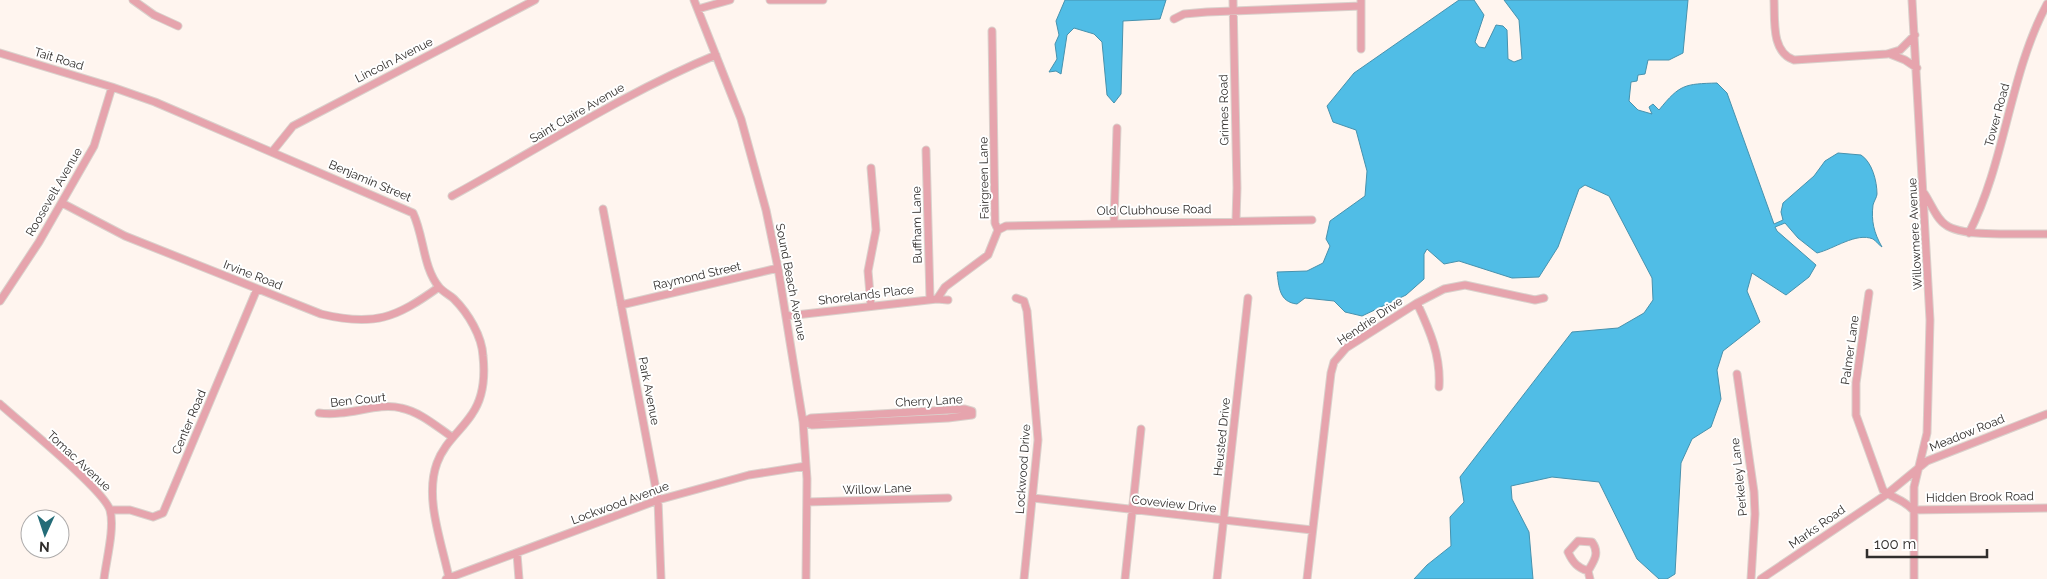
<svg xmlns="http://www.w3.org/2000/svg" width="2047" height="579" font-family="Raleway,sans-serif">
	<rect width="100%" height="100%" fill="#fff5ef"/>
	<path fill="#50bde6" stroke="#4792ae" d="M1065 0H1166L1160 19 1123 21 1121 94 1114 103 1107 95 1102 42 1094 34 1074 28 1067 35 1061 74 1056 71 1049 72 1057 59 1055 44 1059 35 1056 21Z
		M1459 0H1474L1484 15 1475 42 1479 47 1485 48 1496 25 1503 26 1507 30 1508 59 1514 62 1522 59 1519 20 1504 0H1688L1683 53 1669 60H1648L1645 74 1638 75 1637 81 1631 82 1629 101 1638 110 1652 114 1649 107 1653 104 1659 110C1680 84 1685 84 1717 83L1727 93 1774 224 1783 220 1781 212 1783 203 1814 176 1825 161 1838 153 1861 155C1872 162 1877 181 1877 194 1877 197 1874 201 1873 205 1871 221 1874 233 1882 247 1879 245 1876 241 1873 239 1856 232 1834 249 1817 253L1798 238 1785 223 1775 227 1777 231 1816 265 1809 277 1786 295 1752 273 1747 291 1760 322 1723 351 1717 370 1721 399 1711 427 1692 439 1681 463 1675 574 1667 579H1659L1637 559 1599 482 1552 477 1511 486 1512 499 1529 532 1533 579H1414L1427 565 1451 546 1450 517 1464 502 1460 477 1572 332 1618 328 1644 313 1653 300 1652 278 1609 196 1585 185 1579 189 1558 247 1539 277 1512 278 1459 261 1444 264 1427 249 1424 254V279L1406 295 1362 316 1345 312 1334 301 1305 298 1297 304C1279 302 1279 287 1277 272L1307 271 1323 263 1330 246 1326 239 1330 221 1365 196 1367 171 1356 130 1333 122 1327 106 1354 73Z"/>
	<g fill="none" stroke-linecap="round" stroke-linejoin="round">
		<g stroke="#dad1cc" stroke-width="9">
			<path id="street" d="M133 0 154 15 178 26
				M694 0 741 119 766 210 778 268 803 422 807 479 806 579
				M770 0H823
				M1233 0 1237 188 1236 220
				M1361 0V49
				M1774 0C1775 20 1771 52 1794 60L1887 54 1900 50 1915 35
				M1912 0 1930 320 1927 433 1914 487V579
				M698 9 730 0
				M1174 19 1184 14 1207 12 1361 6
				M0 53 112 87 155 102 413 213C424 236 423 268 439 287 443 292 450 295 454 299 468 313 482 336 483 356 485 375 484 397 472 414 461 431 444 443 437 463 424 498 442 543 449 578
				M1890 54 1905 60 1917 68
				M926 150 930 299
				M272 152 293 126 535 0
				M1924 193C1931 203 1936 219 1946 225 1964 238 2023 233 2047 234
				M452 196C540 148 624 93 716 55
				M62 203 125 236 321 314C374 327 396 318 439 287
				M603 209 658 500 661 579
				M1114 222 1117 128
				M998 230 1006 226 1312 220
				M1969 233C2006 160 2009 75 2047 4
				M1869 293 1856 383V415L1883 490C1891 498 1902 498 1913 510L2047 508
				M1016 298 1024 301 1027 311 1038 440 1024 579
				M937 299 945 287 988 255 998 230 995 223 992 31
				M0 301 39 242 94 146 112 87
				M1417 303C1430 331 1441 356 1439 387
				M621 305 778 268
				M871 306 868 271 876 230 871 168
				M787 316 937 299 948 300
				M1737 374 1754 492 1755 514 1751 579
				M0 404C21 423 103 489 110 510 115 528 106 561 104 579
				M965 409 972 411V415L948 418 812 425 803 422 811 418Z
				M319 413C348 417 377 402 401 408 420 412 436 426 452 437
				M1033 498 1312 530
				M807 502 948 498
				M110 510H130L153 517 163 513 257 289
				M517 554 519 579
				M1588 571C1578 568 1573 563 1568 552L1578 541 1592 542C1600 553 1594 561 1588 571L1590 579
				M446 579 658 500 749 475 806 466
				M1125 579 1141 429
				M1217 579 1248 298
				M1307 579 1331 373 1334 362 1346 348 1417 303 1444 289 1465 285 1535 300 1544 298
				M1761 579 1887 494 1927 461 2047 414"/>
		</g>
		<use href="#street" stroke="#e6a4ad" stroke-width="7"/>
	</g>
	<g text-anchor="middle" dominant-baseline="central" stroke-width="4" stroke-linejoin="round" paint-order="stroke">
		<g font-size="12" fill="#312e2c" stroke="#fff">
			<text transform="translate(59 59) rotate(17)">Tait Road</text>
			<text transform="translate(394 60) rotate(-27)">Lincoln Avenue</text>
			<text transform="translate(1224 110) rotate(-91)">Grimes Road</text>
			<text transform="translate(577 113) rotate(-30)">Saint Claire Avenue</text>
			<text transform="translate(1997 115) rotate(-75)">Tower Road</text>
			<text transform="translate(984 178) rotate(-91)">Fairgreen Lane</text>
			<text transform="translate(370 181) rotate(23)">Benjamin Street</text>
			<text transform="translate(54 192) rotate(-60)">Roosevelt Avenue</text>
			<text transform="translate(1154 210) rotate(-1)">Old Clubhouse Road</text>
			<text transform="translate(917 225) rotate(-91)">Buffham Lane</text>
			<text transform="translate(1915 234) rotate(-93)">Willowmere Avenue</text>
			<text transform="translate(253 275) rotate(21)">Irvine Road</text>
			<text transform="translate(697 276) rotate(-13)">Raymond Street</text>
			<text transform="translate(791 282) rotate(79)">Sound Beach Avenue</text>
			<text transform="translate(866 295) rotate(-7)">Shorelands Place</text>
			<text transform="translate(1370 321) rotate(-34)">Hendrie Drive</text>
			<text transform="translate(1850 350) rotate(-82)">Palmer Lane</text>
			<text transform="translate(649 391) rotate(79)">Park Avenue</text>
			<text transform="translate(358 400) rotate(-6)">Ben Court</text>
			<text transform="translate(929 401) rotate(-3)">Cherry Lane</text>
			<text transform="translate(189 422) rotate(-67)">Center Road</text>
			<text transform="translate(1967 433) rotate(-22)">Meadow Road</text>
			<text transform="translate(1222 437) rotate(-84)">Heusted Drive</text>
			<text transform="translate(79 461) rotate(43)">Tomac Avenue</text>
			<text transform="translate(1023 469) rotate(-86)">Lockwood Drive</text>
			<text transform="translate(1739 477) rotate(-96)">Perkeley Lane</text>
			<text transform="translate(877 489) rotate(-2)">Willow Lane</text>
			<text transform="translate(1980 497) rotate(-1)">Hidden Brook Road</text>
			<text transform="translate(620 503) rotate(-20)">Lockwood Avenue</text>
			<text transform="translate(1174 504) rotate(6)">Coveview Drive</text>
			<text transform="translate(1817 527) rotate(-35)">Marks Road</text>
		</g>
	</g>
	<g transform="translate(45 534) rotate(183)"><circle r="24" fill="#ffffff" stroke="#adabab"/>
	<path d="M0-4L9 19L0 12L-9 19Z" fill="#236c78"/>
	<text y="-8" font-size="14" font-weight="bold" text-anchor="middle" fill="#312e2c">N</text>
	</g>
	<path d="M1867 549v8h120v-8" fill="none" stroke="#312e2c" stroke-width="2.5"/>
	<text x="1874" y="549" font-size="15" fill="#312e2c" stroke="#ffffff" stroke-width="4" paint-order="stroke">100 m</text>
</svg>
